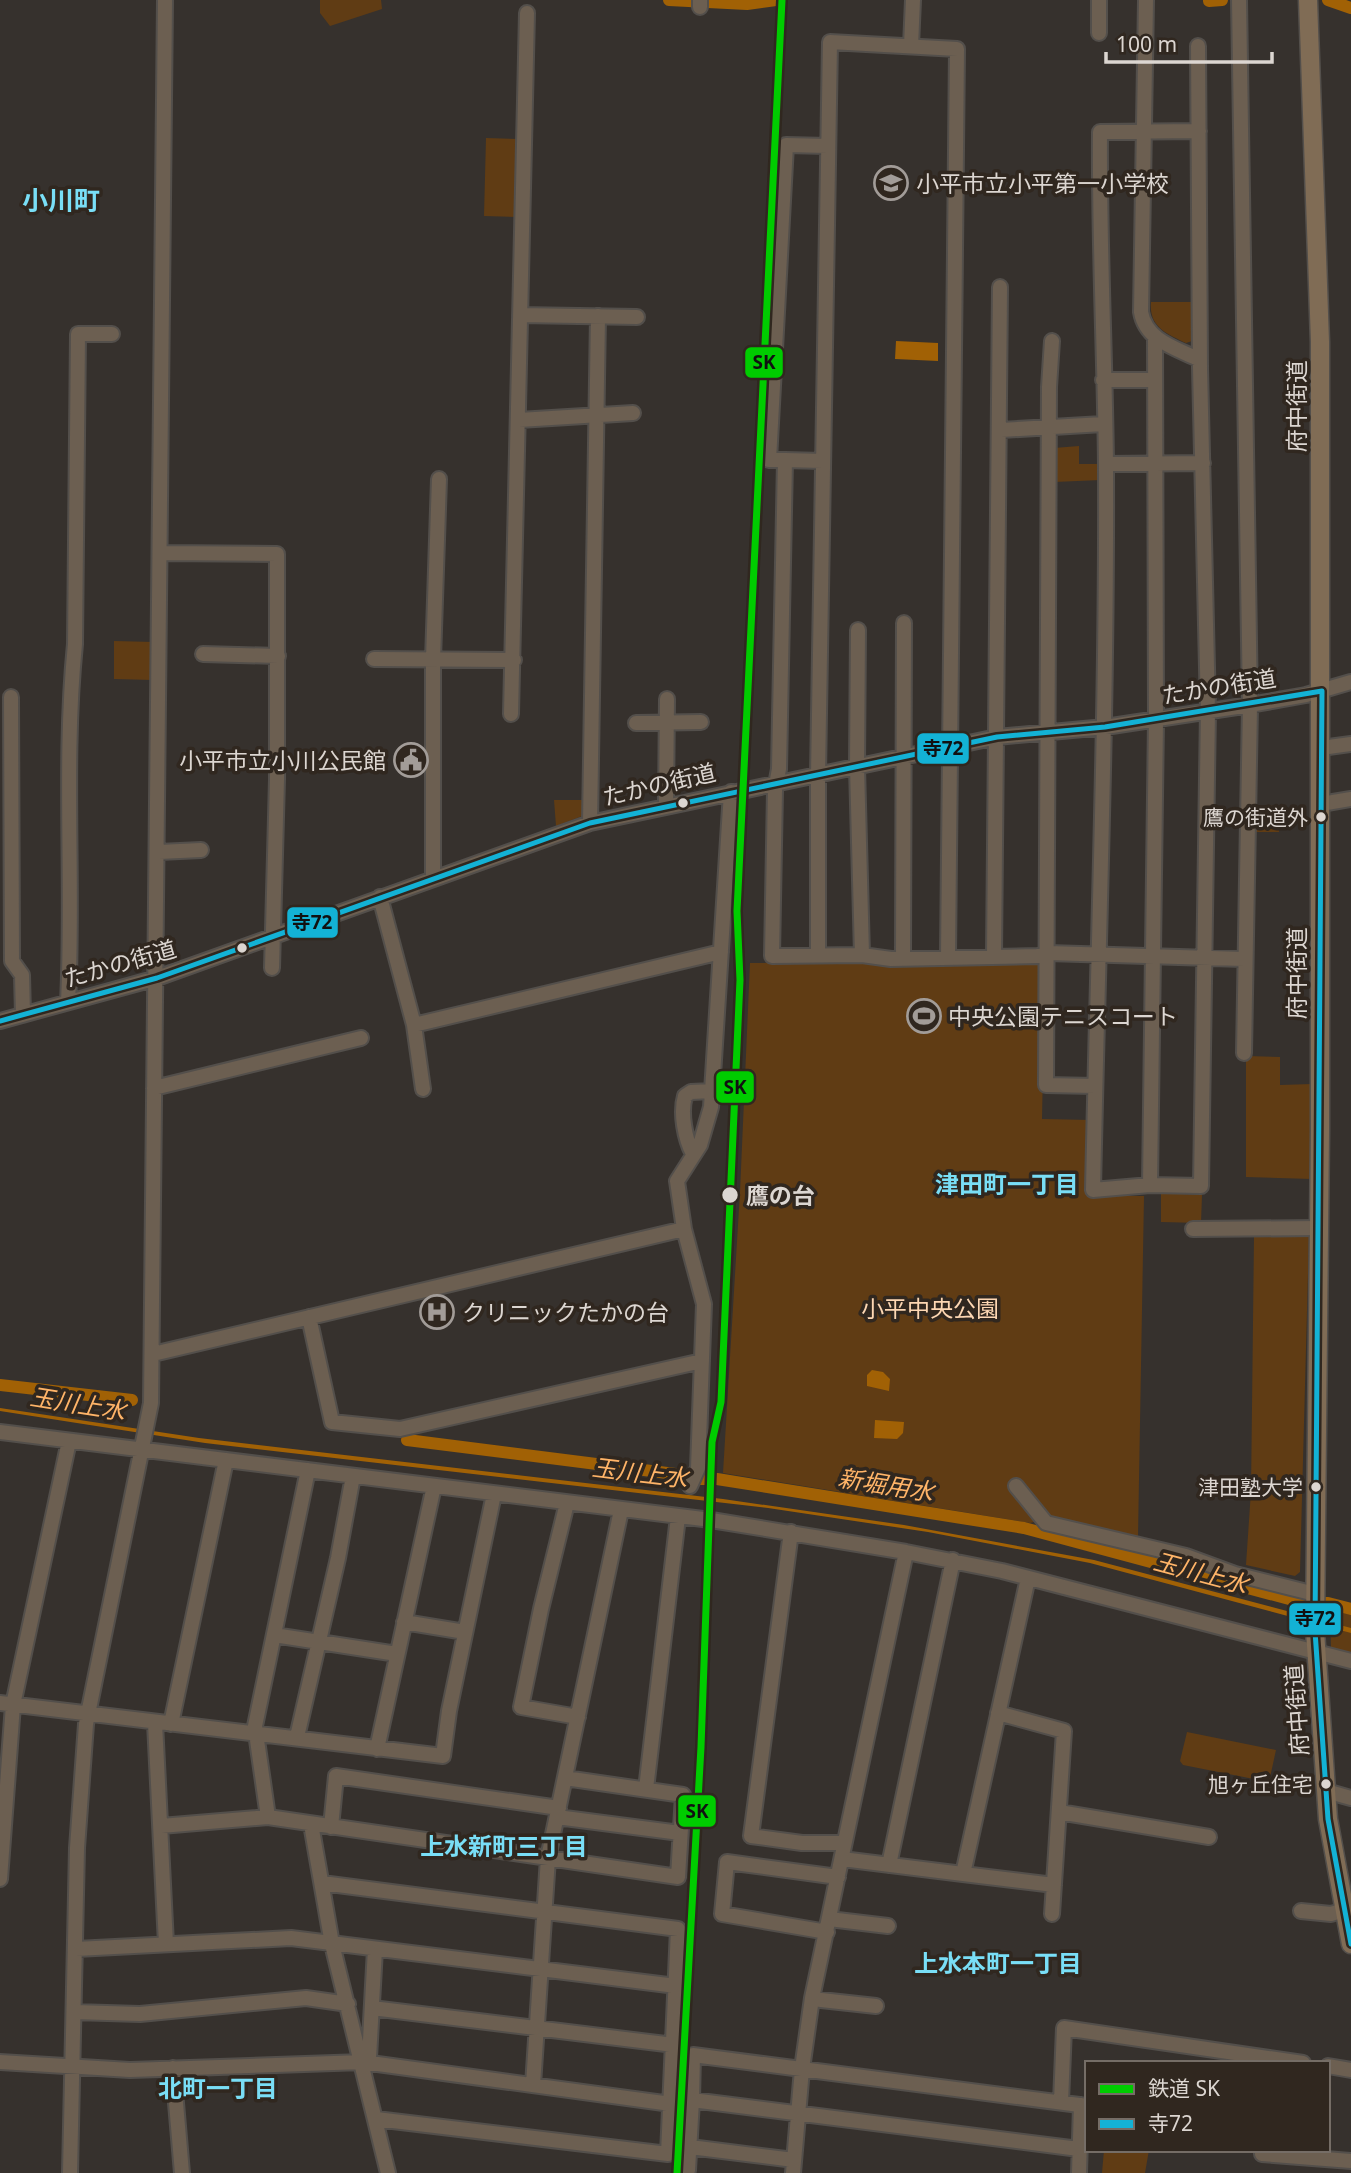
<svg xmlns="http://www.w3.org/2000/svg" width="1351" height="2173" font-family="'Noto Sans','Noto Sans JP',sans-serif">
	<rect width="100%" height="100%" fill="#36312d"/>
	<path fill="#603c14" d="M320 0H381L382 9 330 26 320 13Z
		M486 138 519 139 517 217 484 216Z
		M1151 302H1195V340L1186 343C1166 333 1149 327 1151 302Z
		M1079 446V464H1098L1101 480 1054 482V448Z
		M114 641 154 642 153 680 114 679Z
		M554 800H584L585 815 556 826Z
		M1252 805 1278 806 1279 832H1253Z
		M1045 961 1042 1119 1091 1120V1196H1144L1138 1537 1053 1517 1030 1523 723 1473 740 1192 750 963Z
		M1246 1056 1280 1057V1085L1312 1084V1179L1246 1177Z
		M1161 1193 1202 1195 1201 1223 1161 1222Z
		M1309 1236 1300 1572 1295 1576 1246 1565 1251 1491 1254 1237Z
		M1330 1609 1351 1615V1654L1331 1648Z
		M1187 1732 1276 1750 1269 1782 1183 1765 1180 1761Z
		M1104 2150H1149L1145 2173H1102Z"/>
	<path fill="#a16105" d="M896 341 938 343V361L895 359Z
		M872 1370 883 1372 890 1379 889 1391 867 1386V1375Z
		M0 1408 199 1438 723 1499 904 1525 1094 1560 1336 1624 1351 1628V1633L1090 1563 928 1532 768 1508 205 1443 0 1411Z
		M875 1420 904 1422 903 1433 897 1439 874 1438Z"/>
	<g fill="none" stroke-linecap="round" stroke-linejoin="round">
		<path stroke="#a16105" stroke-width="12" d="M669 0 747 4 776 0
			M1328 0 1351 8
			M1209 1 1222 0
			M0 1385 132 1400
			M407 1440 683 1475 695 1479H717L1024 1528 1304 1603H1328L1351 1609"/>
		<g stroke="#534f4b" stroke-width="18">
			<path id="minor" d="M700 0V7
				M1099 0V33
				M1146 0 1141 312C1146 341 1176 348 1200 360
				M1239 0 1250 705 1244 1053
				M911 46 913 0
				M1198 46 1200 368 1208 710 1201 1186 1150 1185 1093 1190C1098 949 1107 708 1106 467 1105 355 1099 244 1100 132L1199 131
				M828 146 786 145 769 460H785L779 769 775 790 772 956 862 955 891 959 1038 956 1048 953 1244 959
				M520 315 637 317
				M1052 341 1049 387 1046 1085 1095 1086
				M1103 380H1154
				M519 420 633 413
				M1001 430 1103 424
				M785 460 823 461
				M1106 464 1203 463
				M160 553 277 554V779L272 968
				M858 630 857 767 862 955
				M203 654 278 656
				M374 659 514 660
				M11 697 12 961 22 975 23 1015
				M511 714 527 13
				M636 723 701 722
				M1321 748 1351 744
				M1321 804 1351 799
				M666 805 667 699
				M590 823 598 316
				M159 852 201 850
				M433 878V660L439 479
				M380 897 414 1025 423 1089
				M818 955V775L830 42 957 49 948 957
				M994 957 1000 287
				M903 958 904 623
				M68 1002C74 883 63 763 75 644L78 334H112
				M0 1021 157 978 590 823 997 737 1105 727 1250 705 1306 695 1351 682
				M414 1025 721 952
				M154 1088 361 1038
				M693 1154C685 1139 680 1113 685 1096L691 1092 712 1091
				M1150 1185 1156 719 1155 338
				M1193 1229 1319 1228
				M309 1317 332 1422 400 1429 702 1361
				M153 1354 684 1229
				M0 1432 711 1520 906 1552 1002 1571 1351 1661
				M690 1486 698 1468 704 1304 684 1229 677 1181 700 1145 711 1107 731 792
				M1016 1486 1046 1523 1186 1556 1235 1574 1315 1594
				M567 1503 541 1609 521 1707 578 1717
				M791 1532 751 1836 802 1843H844
				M404 1622 465 1632
				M274 1635 397 1654
				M0 1703 443 1756 449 1711 494 1494
				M998 1713 1064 1731 1052 1914
				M155 1723 166 1944
				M171 1724 226 1460
				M297 1737 338 1558 353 1476
				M377 1749 434 1486
				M646 1789 678 1517
				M1326 1791 1351 1798
				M1059 1812 1209 1837
				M268 1817 255 1726 308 1470
				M557 1817 680 1833
				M311 1824 332 1944 388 2173
				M161 1826 268 1817 678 1877 683 1795 565 1778
				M331 1827 336 1776 559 1808
				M842 1859 963 1874 1028 1578
				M889 1865 953 1560
				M963 1874 1054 1885
				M0 1879 13 1705 69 1441
				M322 1883 678 1929 668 2154 376 2119
				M1301 1911 1331 1914 1344 1910
				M829 1919 888 1926
				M827 1932 722 1914 727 1862 838 1877
				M76 1949 291 1938 676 1986
				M812 1999 876 2006
				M372 2008 674 2045
				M74 2012 140 2014 306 1998 348 2004
				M0 2062 130 2070 363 2062 671 2104
				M363 2062 369 2058 375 1949
				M1328 2066 1351 2070
				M173 2068 182 2173
				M533 2085 548 1858 621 1510
				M1061 2102 1064 2028 1303 2063
				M690 2147 794 2160
				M1079 2149 692 2100 693 2055 1087 2106
				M1262 2154 1351 2161
				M688 2170 692 2100
				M70 2173 77 1848 86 1724 151 1403 165 0
				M793 2173 802 2069 812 1998 906 1552
				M1079 2173 1081 2105"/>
		</g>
		<g stroke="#534f4b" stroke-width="21">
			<path id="major" d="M1308 0 1320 342V1130L1315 1631 1328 1819 1351 1944"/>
		</g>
		<use href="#minor" stroke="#6c5f51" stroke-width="14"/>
		<use href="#major" stroke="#806c55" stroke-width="18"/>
		<g stroke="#30271f" stroke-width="10">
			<path id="bus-1" d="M0 1021 157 978 590 823 997 737 1105 727 1322 691 1315 1631 1328 1819 1351 1944"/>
		</g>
		<use href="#bus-1" stroke="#13b2d5" stroke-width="5"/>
		<g stroke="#30271f" stroke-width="12">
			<path id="rail-1" d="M677 2173 701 1747 712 1442 721 1402 740 980 737 911 782 0"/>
		</g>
		<use href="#rail-1" stroke="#0c0" stroke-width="7"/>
	</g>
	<defs>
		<g id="school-ring" transform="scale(1.75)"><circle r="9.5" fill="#30271f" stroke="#a29c98" stroke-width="1.5"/><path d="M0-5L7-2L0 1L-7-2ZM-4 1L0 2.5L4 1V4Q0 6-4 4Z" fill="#a29c98"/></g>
		<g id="civic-ring" transform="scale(1.75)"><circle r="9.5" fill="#30271f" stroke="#a29c98" stroke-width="1.5"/><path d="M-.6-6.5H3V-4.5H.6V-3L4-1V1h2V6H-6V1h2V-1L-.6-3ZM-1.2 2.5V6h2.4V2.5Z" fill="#a29c98"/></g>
		<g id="stadium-ring" transform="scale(1.75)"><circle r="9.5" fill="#30271f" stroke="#a29c98" stroke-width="1.5"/><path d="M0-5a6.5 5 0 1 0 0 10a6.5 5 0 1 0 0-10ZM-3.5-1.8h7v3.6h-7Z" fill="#a29c98"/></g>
		<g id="hospital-ring" transform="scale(1.75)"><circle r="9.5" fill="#30271f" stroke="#a29c98" stroke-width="1.5"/><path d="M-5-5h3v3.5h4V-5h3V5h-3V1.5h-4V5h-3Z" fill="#a29c98"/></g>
	</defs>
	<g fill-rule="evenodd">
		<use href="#school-ring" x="891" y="183"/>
		<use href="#civic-ring" x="411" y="760"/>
		<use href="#stadium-ring" x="924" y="1016"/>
		<use href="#hospital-ring" x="437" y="1312"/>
	</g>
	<g fill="#dcd6d1" stroke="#30271f" stroke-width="2.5">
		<circle cx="683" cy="803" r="6"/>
		<circle cx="1321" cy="817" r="6"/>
		<circle cx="242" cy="948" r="6"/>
		<circle cx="730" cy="1195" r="9"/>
		<circle cx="1316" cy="1487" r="6"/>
		<circle cx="1326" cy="1784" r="6"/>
	</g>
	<g text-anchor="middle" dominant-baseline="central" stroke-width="7" stroke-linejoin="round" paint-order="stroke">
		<g font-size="21" fill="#dcd6d1" stroke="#30271f" text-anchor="end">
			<text x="1308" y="817">鷹の街道外</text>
			<text x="1303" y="1487">津田塾大学</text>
			<text x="1313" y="1784">旭ヶ丘住宅</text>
		</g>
		<g font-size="23" fill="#dcd6d1" stroke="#30271f" text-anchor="start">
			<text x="916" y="183">小平市立小平第一小学校</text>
			<text x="386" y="760" text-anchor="end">小平市立小川公民館</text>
			<text x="948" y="1016">中央公園テニスコート</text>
			<text x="462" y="1312">クリニックたかの台</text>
		</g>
		<g font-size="23" fill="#dcd6d1" stroke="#30271f">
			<text transform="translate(1296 406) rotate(-90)">府中街道</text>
			<text transform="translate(1219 686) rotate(-9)">たかの街道</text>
			<text transform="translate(659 784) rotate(-13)">たかの街道</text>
			<text transform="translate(120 963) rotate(-16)">たかの街道</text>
			<text transform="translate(1296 973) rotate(-90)">府中街道</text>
			<text transform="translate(1296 1710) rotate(-94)">府中街道</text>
		</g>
		<g font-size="23" font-weight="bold" fill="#dcd6d1" stroke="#30271f" text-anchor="start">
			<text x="746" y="1195">鷹の台</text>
		</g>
		<g font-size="23" fill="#fdd7b3" stroke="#30271f">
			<text x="930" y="1308">小平中央公園</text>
		</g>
		<g font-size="24" font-weight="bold" fill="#79def6" stroke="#30271f">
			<text x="1007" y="1183">津田町一丁目</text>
			<text x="504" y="1845">上水新町三丁目</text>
			<text x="998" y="1962">上水本町一丁目</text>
			<text x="218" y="2087">北町一丁目</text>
		</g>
		<g font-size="24" font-style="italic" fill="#ffb468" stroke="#30271f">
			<text transform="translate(78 1403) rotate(9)">玉川上水</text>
			<text transform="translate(640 1472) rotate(7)">玉川上水</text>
			<text transform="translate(886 1484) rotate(9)">新堀用水</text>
			<text transform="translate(1201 1572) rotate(15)">玉川上水</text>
		</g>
		<g font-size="26" font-weight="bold" fill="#79def6" stroke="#30271f">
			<text x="61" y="200">小川町</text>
		</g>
	</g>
	<g stroke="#30271f" stroke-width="2.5">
		<rect x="744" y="346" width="40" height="33" rx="7" fill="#0c0"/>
		<rect x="916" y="732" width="54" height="33" rx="7" fill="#13b2d5"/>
		<rect x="286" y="906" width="53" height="33" rx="7" fill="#13b2d5"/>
		<rect x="715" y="1070" width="40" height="34" rx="7" fill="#0c0"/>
		<rect x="1288" y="1602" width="54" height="34" rx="7" fill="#13b2d5"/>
		<rect x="677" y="1794" width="40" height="34" rx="7" fill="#0c0"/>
	</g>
	<g font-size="19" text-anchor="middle" font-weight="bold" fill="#111">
		<text x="764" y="369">SK</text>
		<text x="943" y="755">寺72</text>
		<text x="312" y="929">寺72</text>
		<text x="735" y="1094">SK</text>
		<text x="1315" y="1625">寺72</text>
		<text x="697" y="1818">SK</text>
	</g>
	<rect x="1085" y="2061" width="245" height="91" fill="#30271f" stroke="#756d66" stroke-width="2"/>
	<rect x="1099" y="2084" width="35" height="10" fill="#00cc00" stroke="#756d66" stroke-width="2"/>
	<text x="1148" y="2096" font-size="21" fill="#dcd6d1">鉄道 SK</text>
	<rect x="1099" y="2119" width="35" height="10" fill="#13b2d5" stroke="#756d66" stroke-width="2"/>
	<text x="1148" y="2131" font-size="21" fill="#dcd6d1">寺72</text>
	<path d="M1106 52v10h166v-10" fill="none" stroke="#dcd6d1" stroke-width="3.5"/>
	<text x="1116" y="52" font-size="21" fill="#dcd6d1" stroke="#30271f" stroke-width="5" paint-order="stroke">100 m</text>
</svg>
